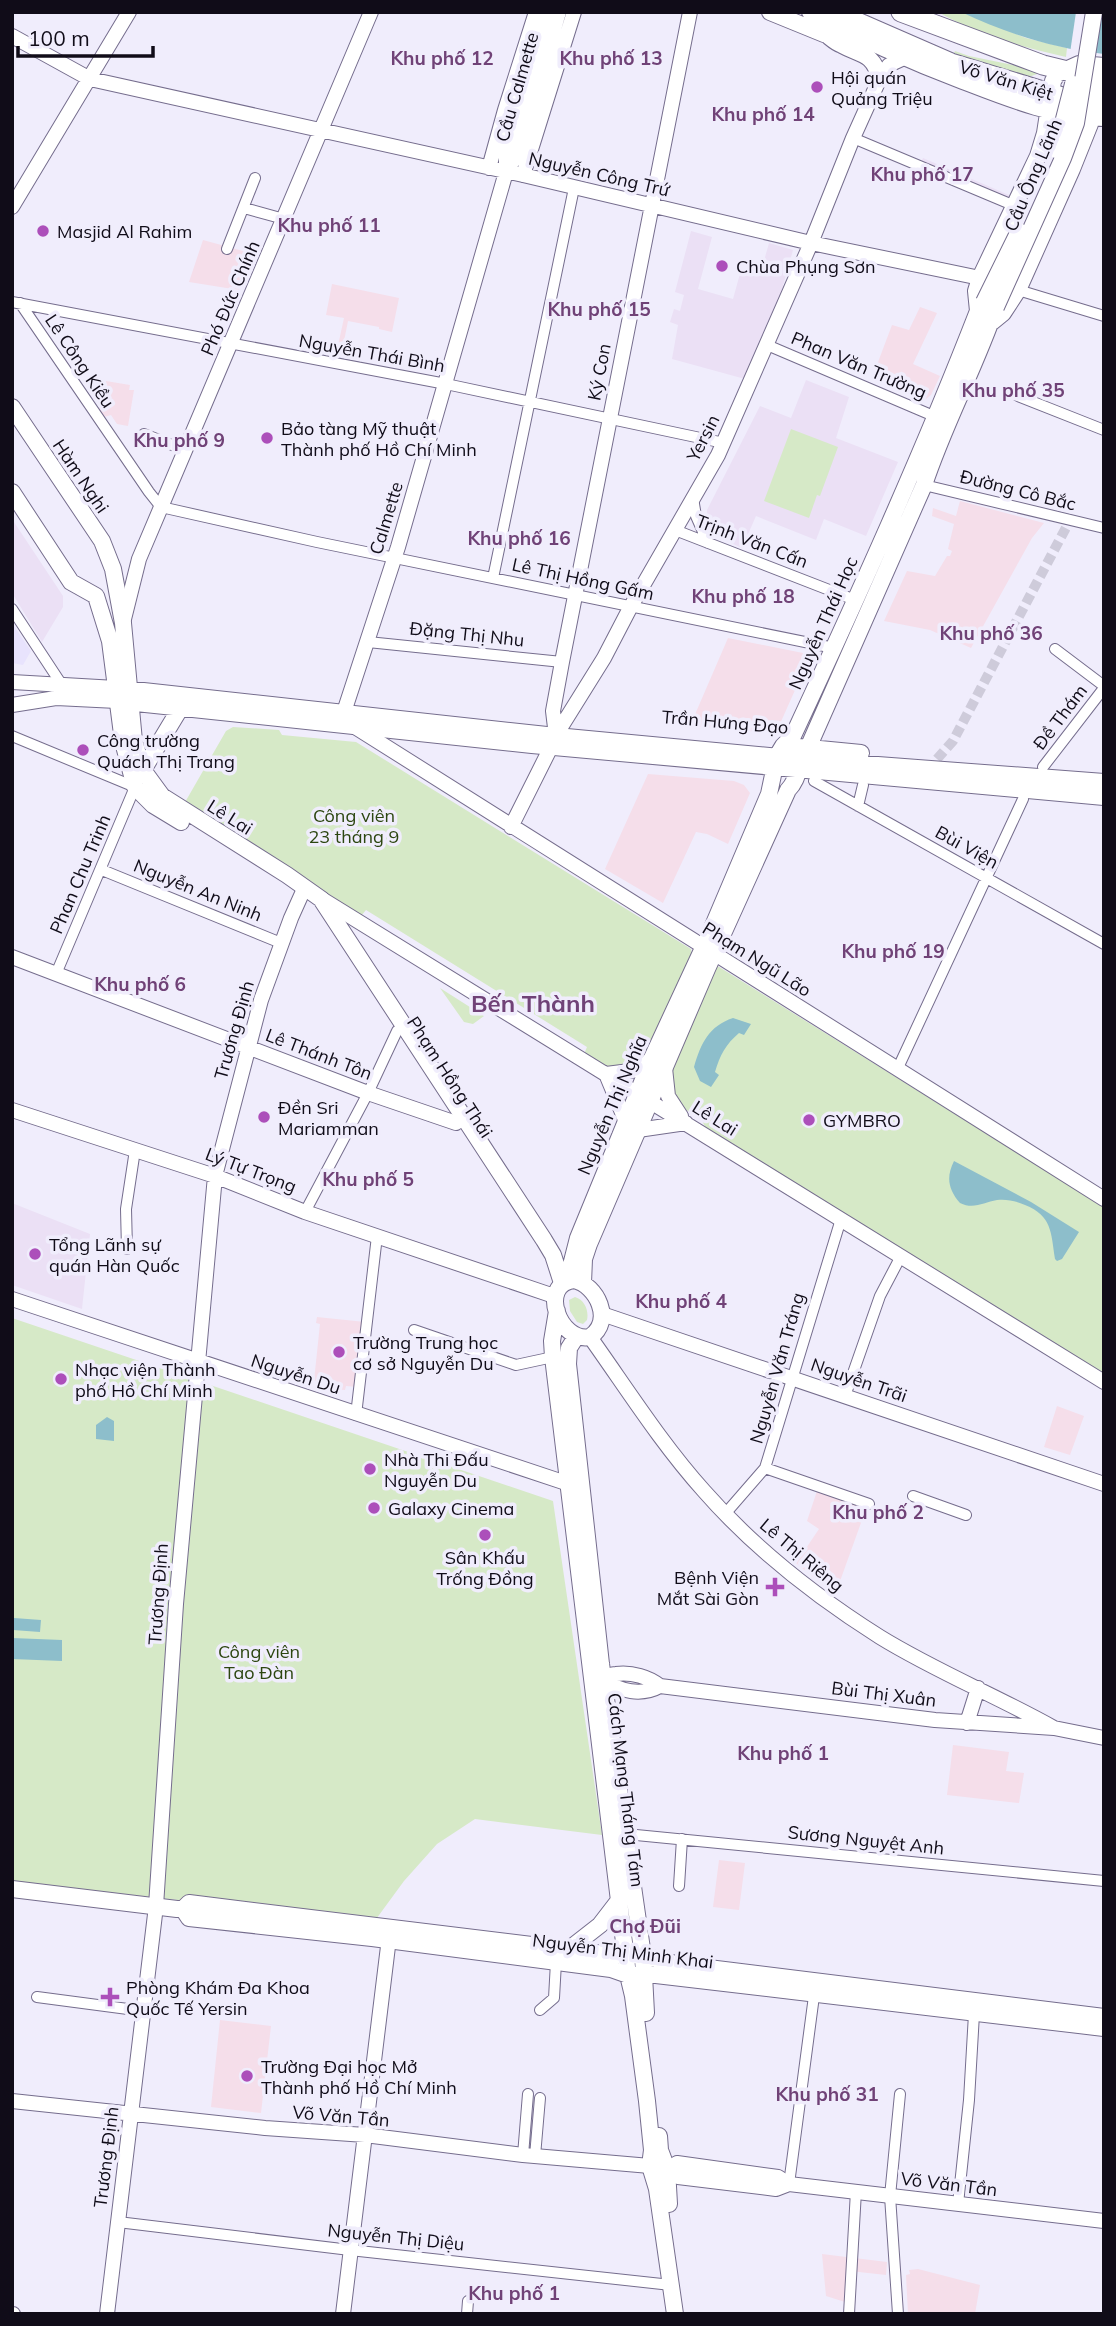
<svg xmlns="http://www.w3.org/2000/svg" width="1116" height="2326" font-family="Mulish,sans-serif">
	<rect width="100%" height="100%" fill="#f0edfc"/>
	<path fill="#ebe0f5" d="M923 158 1016 198 1013 204 920 165Z
		M691 231 712 237 698 289 733 299 741 270 760 275 769 243 793 250 756 382 672 359 678 325 670 322 674 309 680 311 684 295 675 292Z
		M806 380 849 397 836 438 898 462 866 536 824 519 816 540 756 516 742 548 713 535 706 527 707 510 760 406 791 418Z
		M12 519 63 596V607L42 642 12 593Z
		M12 1203 90 1234 82 1309 12 1285Z"/>
	<path fill="#e8e3fd" d="M12 623 31 651 23 665 12 663Z"/>
	<path fill="#f5deea" d="M203 240 254 254 239 290 189 282Z
		M332 284 399 298 392 332 379 329V327L348 321 342 351 337 350 344 318 326 315Z
		M920 307 937 313 913 364 940 376 931 395 926 399 872 378 892 325 909 330Z
		M106 381 130 385 129 390H134L128 426 117 424 111 415 104 417 99 409 103 402Z
		M960 501 1044 523 1032 538 971 648 930 630 884 621 907 571 935 576 947 556H950L952 551 948 549 954 524 932 516 933 508 956 516Z
		M728 638 803 653 808 661 779 726 770 733 690 726Z
		M648 774 734 781 744 785 750 793 728 844 707 834 696 832 663 903 605 869Z
		M317 1317 365 1322 358 1387 346 1386 345 1390 326 1388V1382L314 1381 320 1324 316 1323Z
		M1057 1406 1084 1416 1070 1455 1044 1447Z
		M818 1488 857 1501 866 1509 835 1595 796 1563 819 1529 807 1521Z
		M953 1745 1009 1752 1006 1771 1024 1773 1019 1803 947 1795Z
		M719 1860 745 1863 739 1910 713 1907Z
		M220 2020 271 2026 261 2113 211 2107Z
		M822 2254 887 2262 886 2275 850 2271 848 2303 826 2296Z
		M918 2269 980 2285 975 2314H908L906 2275 910 2274 909 2270Z"/>
	<path fill="#d6e9c7" d="M938 12H961L1026 38 1067 48 1066 57C1022 47 978 35 938 12Z
		M955 51 969 56 1038 70 1037 74C1017 84 974 61 954 53Z
		M791 429 838 447 820 496 817 495 809 518 764 501Z
		M233 727 279 730 282 735 356 742 691 949 692 955 644 1060 640 1064 610 1069 584 1054 587 1047 366 910 361 916 184 804 226 731Z
		M716 965 1104 1207V1375L707 1130 702 1121 675 1102 669 1076Z
		M440 988 484 1016 473 1024 464 1022Z
		M575 1297C585 1300 589 1311 587 1320L583 1324 577 1322 570 1311 569 1300Z
		M12 1318 553 1501 602 1835 475 1819 437 1844 404 1881 371 1926 187 1901 12 1882Z"/>
	<path fill="#8dbecb" d="M961 12H1104V54C1055 49 1005 33 961 12Z
		M733 1018 751 1024 744 1035 739 1033C726 1044 720 1055 715 1072L719 1075 711 1087 700 1081 694 1067C701 1043 709 1026 733 1018Z
		M954 1161 1031 1202 1079 1232 1062 1259 1057 1261 1055 1259C1051 1232 1052 1216 1025 1205 1016 1201 1007 1199 997 1200 984 1202 974 1210 960 1203 948 1189 946 1177 954 1161Z
		M107 1417 114 1421V1441L96 1439V1425Z
		M14 1618 41 1620 40 1632 13 1630Z
		M12 1638 62 1640V1661L12 1659Z"/>
	<path fill="#f0edfc" d="M1076 12H1100L1083 55 1070 53Z"/>
	<g fill="none" stroke-linecap="round" stroke-linejoin="round">
		<path stroke="#cecbda" stroke-width="10" stroke-dasharray="10 5" stroke-linecap="butt" d="M937 759 953 741 1069 522"/>
		<g stroke="#756d8d" stroke-width="12">
			<path id="street" d="M853 138 1015 206
				M244 208 284 219
				M227 249 255 178
				M1018 290 1104 316
				M12 302 446 384 724 443
				M20 303 149 492 161 507 317 542 834 648
				M767 345 936 417
				M1018 396 1104 430
				M144 434 185 450
				M924 485 1104 528
				M693 498 696 516 708 543
				M675 530 855 600
				M493 578 574 188
				M12 609 62 685
				M368 642 562 662
				M1055 649 1104 686
				M12 736 135 787 56 974
				M1043 767 1104 688
				M814 781 1104 944
				M858 806 863 785
				M102 870 281 943
				M897 1070 1023 799
				M305 1212 368 1093 397 1031 404 1026
				M127 1249 126 1209 135 1150
				M414 1330 516 1365 553 1357
				M845 1396 880 1296 901 1256
				M356 1415 377 1236
				M765 1468 869 1504
				M913 1496 966 1515
				M725 1514 765 1468 841 1219
				M626 1834 1104 1881
				M679 1886 682 1839
				M37 1997 143 2011
				M540 2010 554 1998 556 1962
				M523 2155 528 2094
				M535 2156 540 2098
				M789 2184 814 1996
				M958 2204 969 2100 974 2014
				M118 2222 350 2250 671 2285
				M467 2314 468 2301
				M849 2314 856 2191
				M898 2314 890 2196 900 2094"/>
		</g>
		<g stroke="#756d8d" stroke-width="16">
			<path id="secondary" d="M12 36 90 79 523 175 811 243 980 278
				M489 168 505 110 536 12
				M506 172 518 153 559 12
				M523 175 574 12
				M12 207 129 12
				M124 619 139 559 371 12
				M12 682 116 688
				M12 705 56 698 117 701
				M344 712 398 547 506 172V150L547 12
				M355 727 1104 1199
				M556 736 553 711 562 662 690 12
				M511 827 561 727 604 658 630 608 718 455 811 243 853 138 880 78 889 65 904 58
				M322 899 1104 1382
				M12 957 368 1093 456 1123
				M665 1068 668 1096 681 1116
				M606 1074 626 1122
				M606 1074 638 1070 652 1058
				M12 1110 215 1176 305 1212 554 1296
				M638 1130 686 1123
				M12 1299 569 1484
				M602 1314 1104 1484
				M590 1337C627 1389 661 1443 704 1491 754 1548 815 1596 880 1637 935 1671 997 1696 1054 1728
				M604 1679C619 1692 642 1696 660 1686
				M594 1680C602 1679 609 1674 616 1674 632 1672 649 1677 660 1686L935 1720 1054 1728 1104 1738
				M967 1723 978 1688
				M12 2101 265 2128 365 2135 523 2155 650 2166 667 2169 678 2177 776 2189 789 2184 1104 2221
				M667 2169 677 2163 778 2177 789 2184
				M12 2314H13
				M107 2314 156 1906 176 1604 215 1176 261 1000 291 918 304 889
				M343 2314 390 1930"/>
		</g>
		<g stroke="#756d8d" stroke-width="18">
			<path id="primary" d="M770 12 824 34 849 35
				M810 12C859 38 910 61 963 81 1007 98 1056 118 1104 118
				M827 35C832 39 836 43 842 45 862 56 872 52 880 78
				M978 311 976 291 980 278 1038 156 1045 133 1053 81 1057 74 1079 64 1104 66
				M992 322 1003 313 1018 290 1072 169 1090 124 1101 69
				M12 407 102 541 113 569 123 623 134 741 143 770 162 796 287 875 321 899 544 1240 553 1255 562 1283
				M12 492 71 582 96 596 110 641 123 742 135 787 153 805 181 822
				M116 688 556 736 811 760 1104 782
				M117 701 532 745 1104 797
				M799 747 861 753
				M143 770 181 707
				M574 1280C597 1285 614 1321 590 1337 559 1343 538 1284 574 1280Z
				M567 1281 578 1238 652 1058 710 933 769 794 777 756 783 746 793 736C858 596 922 455 978 311L984 302
				M583 1283 584 1259 589 1244 707 969 788 790C800 778 798 762 808 748L924 485C944 424 975 368 996 307
				M557 1311 552 1341 553 1357 628 1975 633 1996 647 2101 652 2150 650 2166 657 2189 675 2314
				M576 1337 569 1348 568 1364 601 1664 643 1956 646 2013
				M12 1889 177 1909H183L189 1903 613 1955 626 1954 643 1956 676 1964 1104 2017
				M183 1909 189 1918 372 1938 611 1969 628 1975H656L1104 2028
				M568 1950 600 1925 620 1899
				M659 2136 660 2150 667 2169 669 2204"/>
		</g>
		<g stroke="#756d8d" stroke-width="21">
			<path id="highway" d="M834 12 951 63 1069 99 1104 104
				M901 12 1043 65 1104 80"/>
		</g>
		<use href="#street" stroke="#fff" stroke-width="10"/>
		<use href="#secondary" stroke="#fff" stroke-width="14"/>
		<use href="#primary" stroke="#fff" stroke-width="16"/>
		<use href="#highway" stroke="#fff" stroke-width="19"/>
		<g stroke="#756d8d" stroke-width="18" stroke-linecap="butt">
			<path id="primary-bridge" d="M1056 150 1073 84
				M984 302 1019 231
				M996 307 1063 158 1076 123 1094 12"/>
		</g>
		<use href="#primary-bridge" stroke="#fff" stroke-width="16"/>
	</g>
	<g fill="#ac4fba" stroke="#f0edfc" stroke-width="2.5">
		<circle cx="817" cy="87" r="7"/>
		<circle cx="43" cy="231" r="7"/>
		<circle cx="722" cy="266" r="7"/>
		<circle cx="267" cy="438" r="7"/>
		<circle cx="83" cy="750" r="7"/>
		<circle cx="264" cy="1117" r="7"/>
		<circle cx="809" cy="1120" r="7"/>
		<circle cx="35" cy="1254" r="7"/>
		<circle cx="339" cy="1352" r="7"/>
		<circle cx="61" cy="1379" r="7"/>
		<circle cx="370" cy="1469" r="7"/>
		<circle cx="374" cy="1508" r="7"/>
		<circle cx="485" cy="1535" r="7"/>
		<path d="M771.5 1576.5h7v7h7v7h-7v7h-7v-7h-7v-7h7z"/>
		<path d="M106.5 1986.5h7v7h7v7h-7v7h-7v-7h-7v-7h7z"/>
		<circle cx="247" cy="2076" r="7"/>
	</g>
	<g text-anchor="middle" dominant-baseline="central" stroke-width="7" stroke-linejoin="round" paint-order="stroke">
		<g font-size="18" fill="#100c18" stroke="#f0edfc" text-anchor="start">
			<text x="831" y="77">Hội quán<tspan x="831" dy="21">Quảng Triệu</tspan></text>
			<text x="57" y="231">Masjid Al Rahim</text>
			<text x="736" y="266">Chùa Phụng Sơn</text>
			<text x="281" y="428">Bảo tàng Mỹ thuật<tspan x="281" dy="21">Thành phố Hồ Chí Minh</tspan></text>
			<text x="97" y="740">Công trường<tspan x="97" dy="21">Quách Thị Trang</tspan></text>
			<text x="278" y="1107">Đền Sri<tspan x="278" dy="21">Mariamman</tspan></text>
			<text x="823" y="1120">GYMBRO</text>
			<text x="49" y="1244">Tổng Lãnh sự<tspan x="49" dy="21">quán Hàn Quốc</tspan></text>
			<text x="353" y="1342">Trường Trung học<tspan x="353" dy="21">cơ sở Nguyễn Du</tspan></text>
			<text x="75" y="1369">Nhạc viện Thành<tspan x="75" dy="21">phố Hồ Chí Minh</tspan></text>
			<text x="384" y="1459">Nhà Thi Đấu<tspan x="384" dy="21">Nguyễn Du</tspan></text>
			<text x="388" y="1508">Galaxy Cinema</text>
			<text x="485" y="1557" text-anchor="middle">Sân Khấu<tspan x="485" dy="21">Trống Đồng</tspan></text>
			<text x="759" y="1577" text-anchor="end">Bệnh Viện<tspan x="759" dy="21">Mắt Sài Gòn</tspan></text>
			<text x="126" y="1987">Phòng Khám Đa Khoa<tspan x="126" dy="21">Quốc Tế Yersin</tspan></text>
			<text x="261" y="2066">Trường Đại học Mở<tspan x="261" dy="21">Thành phố Hồ Chí Minh</tspan></text>
		</g>
		<g font-size="18" fill="#100c18" stroke="#f0edfc">
			<text transform="translate(1006 80) rotate(17)">Võ Văn Kiệt</text>
			<text transform="translate(517 87) rotate(-74)">Cầu Calmette</text>
			<text transform="translate(599 174) rotate(13)">Nguyễn Công Trứ</text>
			<text transform="translate(1033 175) rotate(-67)">Cầu Ông Lãnh</text>
			<text transform="translate(230 298) rotate(-67)">Phó Đức Chính</text>
			<text transform="translate(372 353) rotate(10)">Nguyễn Thái Bình</text>
			<text transform="translate(80 361) rotate(56)">Lê Công Kiều</text>
			<text transform="translate(859 365) rotate(23)">Phan Văn Trường</text>
			<text transform="translate(599 372) rotate(-79)">Ký Con</text>
			<text transform="translate(703 438) rotate(-63)">Yersin</text>
			<text transform="translate(81 476) rotate(56)">Hàm Nghi</text>
			<text transform="translate(1018 490) rotate(14)">Đường Cô Bắc</text>
			<text transform="translate(386 518) rotate(-73)">Calmette</text>
			<text transform="translate(752 541) rotate(21)">Trịnh Văn Cấn</text>
			<text transform="translate(583 579) rotate(12)">Lê Thị Hồng Gấm</text>
			<text transform="translate(823 623) rotate(-66)">Nguyễn Thái Học</text>
			<text transform="translate(467 634) rotate(6)">Ðặng Thị Nhu</text>
			<text transform="translate(1060 717) rotate(-53)">Ðề Thám</text>
			<text transform="translate(725 722) rotate(5)">Trần Hưng Đạo</text>
			<text transform="translate(230 817) rotate(32)">Lê Lai</text>
			<text transform="translate(967 847) rotate(29)">Bùi Viện</text>
			<text transform="translate(80 874) rotate(-67)">Phan Chu Trinh</text>
			<text transform="translate(198 890) rotate(22)">Nguyễn An Ninh</text>
			<text transform="translate(757 959) rotate(32)">Phạm Ngũ Lão</text>
			<text transform="translate(234 1030) rotate(-74)">Trương Định</text>
			<text transform="translate(319 1054) rotate(21)">Lê Thánh Tôn</text>
			<text transform="translate(450 1077) rotate(57)">Phạm Hồng Thái</text>
			<text transform="translate(612 1105) rotate(-67)">Nguyễn Thị Nghĩa</text>
			<text transform="translate(715 1118) rotate(32)">Lê Lai</text>
			<text transform="translate(251 1170) rotate(21)">Lý Tự Trọng</text>
			<text transform="translate(777 1368) rotate(-74)">Nguyễn Văn Tráng</text>
			<text transform="translate(296 1374) rotate(18)">Nguyễn Du</text>
			<text transform="translate(859 1380) rotate(19)">Nguyễn Trãi</text>
			<text transform="translate(802 1555) rotate(40)">Lê Thị Riêng</text>
			<text transform="translate(158 1594) rotate(-86)">Trương Định</text>
			<text transform="translate(884 1694) rotate(7)">Bùi Thị Xuân</text>
			<text transform="translate(626 1790) rotate(83)">Cách Mạng Tháng Tám</text>
			<text transform="translate(866 1840) rotate(6)">Sương Nguyệt Anh</text>
			<text transform="translate(623 1951) rotate(7)">Nguyễn Thị Minh Khai</text>
			<text transform="translate(341 2116) rotate(5)">Võ Văn Tần</text>
			<text transform="translate(106 2157) rotate(-83)">Trương Định</text>
			<text transform="translate(949 2184) rotate(7)">Võ Văn Tần</text>
			<text transform="translate(396 2237) rotate(6)">Nguyễn Thị Diệu</text>
		</g>
		<g font-size="18" fill="#2c4610" stroke="#f0edfc">
			<text x="354" y="815">Công viên<tspan x="354" dy="21">23 tháng 9</tspan></text>
			<text x="259" y="1651">Công viên<tspan x="259" dy="21">Tao Đàn</tspan></text>
		</g>
		<g font-size="19" font-weight="bold" fill="#704277" stroke="#f0edfc">
			<text x="442" y="58">Khu phố 12</text>
			<text x="611" y="58">Khu phố 13</text>
			<text x="763" y="114">Khu phố 14</text>
			<text x="922" y="174">Khu phố 17</text>
			<text x="329" y="225">Khu phố 11</text>
			<text x="599" y="309">Khu phố 15</text>
			<text x="1013" y="390">Khu phố 35</text>
			<text x="179" y="440">Khu phố 9</text>
			<text x="519" y="538">Khu phố 16</text>
			<text x="743" y="596">Khu phố 18</text>
			<text x="991" y="633">Khu phố 36</text>
			<text x="893" y="951">Khu phố 19</text>
			<text x="140" y="984">Khu phố 6</text>
			<text x="368" y="1179">Khu phố 5</text>
			<text x="681" y="1301">Khu phố 4</text>
			<text x="878" y="1512">Khu phố 2</text>
			<text x="783" y="1753">Khu phố 1</text>
			<text x="645" y="1926">Chợ Đũi</text>
			<text x="827" y="2094">Khu phố 31</text>
			<text x="514" y="2293">Khu phố 1</text>
		</g>
		<g font-size="24" font-weight="bold" fill="#704277" stroke="#f0edfc">
			<text x="533" y="1003">Bến Thành</text>
		</g>
	</g>
	<rect width="1116" height="2326" fill="none" stroke="#100c18" stroke-width="28"/>
	<path d="M18 46v10h135v-10" fill="none" stroke="#100c18" stroke-width="3.5"/>
	<text x="28" y="46" font-size="21" fill="#100c18" stroke="#f0edfc" stroke-width="5" paint-order="stroke">100 m</text>
</svg>
